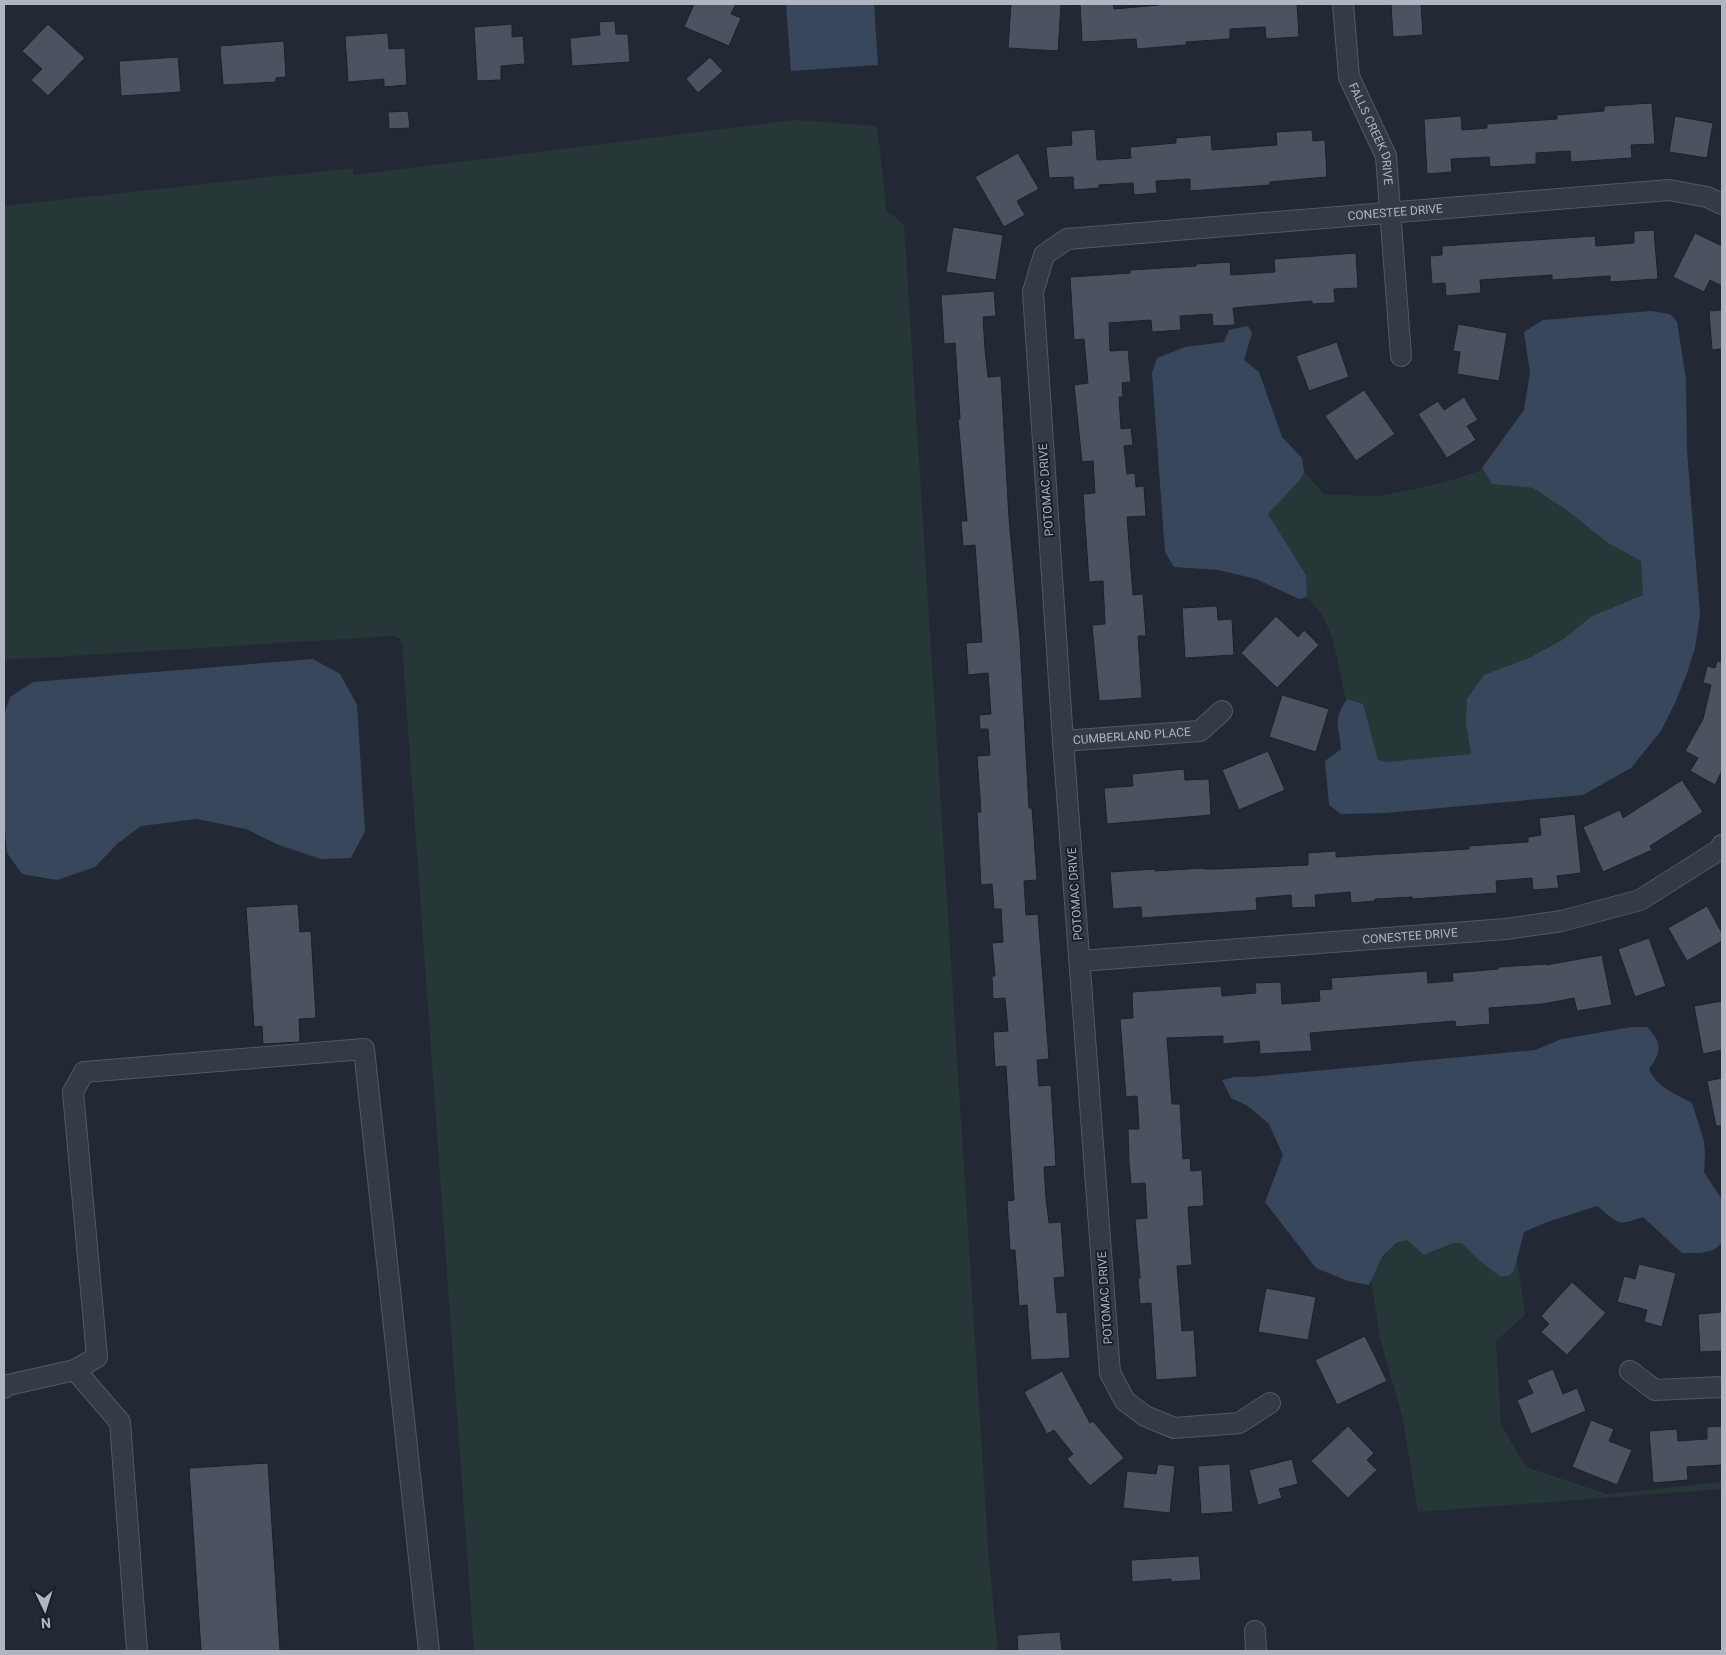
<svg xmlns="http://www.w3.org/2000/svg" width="1726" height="1655" font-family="Roboto,sans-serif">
	<rect width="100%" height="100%" fill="#222934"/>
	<path fill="#273737" d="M795 120 877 126 887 213 889 212 904 225 989 1561 998 1651H474L402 644 399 638 394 636 4 660V206L353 168V175Z
		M1483 470 1492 484 1533 488 1568 511 1608 543 1641 561 1643 595 1592 616 1562 640 1531 657 1484 676 1466 724 1471 754 1386 762 1377 760 1363 704 1347 699 1346 700 1333 640 1323 616 1307 597 1306 575 1268 514 1300 480 1304 472 1325 495 1380 496 1442 483Z
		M1407 1239 1425 1255 1453 1243 1463 1242 1480 1261 1514 1269 1517 1258 1525 1315 1496 1341 1501 1425 1526 1467 1607 1494 1722 1482V1489L1418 1512 1403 1419 1380 1338 1371 1279C1383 1262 1384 1247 1407 1239Z"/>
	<path fill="#39475c" d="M786 4H874L878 65 791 71Z
		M1651 311 1670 314 1677 322 1686 379 1687 450 1700 615 1695 648 1687 673 1675 703 1661 731 1631 768 1583 795 1385 813 1341 814 1329 805 1325 761 1341 749C1339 724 1332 722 1347 699L1363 704 1378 760 1386 762 1471 754 1466 724 1467 699 1484 675 1531 657 1562 640 1592 616 1643 595 1641 561 1608 543 1568 511 1533 488 1492 484 1482 468 1524 410 1530 373 1524 332 1543 320Z
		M1248 326 1252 333 1244 360 1259 372 1282 437 1302 458 1304 472 1300 480 1268 514 1306 575 1307 597 1299 599 1256 579 1218 570 1174 567 1165 552 1152 373 1157 358 1185 347 1224 342 1229 330Z
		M313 659 340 674 357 705 365 831 351 858 321 859 279 845 246 829 197 819 141 826 117 844 95 867 57 880 22 874 7 853 4 818V715L10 697 33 682Z
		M1632 1027H1647C1663 1044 1661 1052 1649 1069 1656 1087 1676 1094 1692 1103L1704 1141 1705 1156 1704 1172 1722 1200V1242C1714 1255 1695 1253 1682 1253L1643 1217C1615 1227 1619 1223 1597 1206L1547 1222 1524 1232 1514 1270 1510 1275 1501 1277 1480 1261 1462 1243H1453L1424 1255 1407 1240 1396 1243 1383 1256 1369 1285 1348 1281 1316 1268 1265 1202 1283 1155 1269 1124 1248 1106 1231 1098 1222 1080 1235 1077H1252L1535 1050 1562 1039Z"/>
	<path fill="#4a535f" stroke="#1c222b" d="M694 4H736L731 14 741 18 729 46 684 27Z
		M1011 4H1061L1058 51 1008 48Z
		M1080 4H1113L1114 9 1159 5V4H1297L1299 37 1266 39 1265 27 1230 29V39L1186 42V45L1137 49 1136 39 1082 42Z
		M1391 4H1421L1423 35 1393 37Z
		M615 21 616 34H628L630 62 572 66 570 38 600 35 599 22Z
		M48 24 85 58 48 96 31 80 42 69 22 51Z
		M512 24V37L523 36 525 64 501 66V80L477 81 474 27Z
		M388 33 389 49 405 48 407 85 384 87V79L348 82 345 36Z
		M284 41 286 77 276 78V82L223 85 220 46Z
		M178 57 181 92 121 96 119 61Z
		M710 57 723 71 698 93 686 79Z
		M1652 103 1655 144 1631 145 1632 158 1571 162 1570 151 1536 153V164L1490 167 1489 157 1451 159 1452 172 1427 174 1424 119 1461 116 1462 130 1487 128V124L1557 119V115L1604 111V106Z
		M408 111 410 128 389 129 388 112Z
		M1675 116 1713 123 1707 158 1669 152Z
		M1095 129 1097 160 1131 158 1130 147 1176 143V138L1211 135 1212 150 1277 145 1276 132 1312 130 1313 141 1325 140 1327 177 1270 182V185L1190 191V179L1156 181 1157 193 1134 195 1133 183 1099 185V188L1074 190 1073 177 1049 178 1046 147 1072 145 1071 131Z
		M1018 153 1039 189 1017 201 1025 215 1004 227 975 177Z
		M953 227 1003 235 996 280 946 272Z
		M1654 230 1658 279 1610 282V276L1552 280V275L1480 280 1481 293 1446 296 1445 283 1432 284 1430 256 1442 255V246L1595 236 1596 246 1634 243V231Z
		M1695 233 1722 246V286L1710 280 1704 292 1673 277Z
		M1356 253 1358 288 1334 289 1335 303 1312 304V301L1233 308 1235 325 1213 326 1212 314 1180 316 1181 330 1152 332 1151 320 1109 323 1110 351 1128 350 1131 382 1122 383 1123 397H1119L1121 429 1131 428 1133 445 1124 446 1127 474 1135 473 1136 487 1144 486 1146 516 1127 517 1133 595 1143 594 1146 636H1138L1142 698 1099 701 1092 625 1105 624 1103 581 1089 582 1083 494 1095 493 1093 461 1082 462 1074 385 1088 383 1084 339 1074 340 1070 277 1130 273V270L1196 266V264L1230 262 1231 275 1275 272 1274 259Z
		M994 291 996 316 983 317 985 349 988 377 1001 376 1009 518 1020 640 1029 808H1032L1037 880 1024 881 1026 915 1038 914 1049 1059 1037 1060 1039 1086 1051 1085 1056 1166 1044 1167 1046 1198 1049 1223 1061 1222 1065 1277 1054 1278 1057 1313 1067 1312 1070 1358 1031 1360 1027 1305 1019 1306 1015 1250H1010L1007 1201 1014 1200 1006 1066 995 1067 993 1032 1008 1031 1005 998 993 999 992 976H995L992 943 1003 942 1001 909H994L992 884 981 885 977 812H981L977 756 990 755 988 729H980L979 715 991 714 988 673 968 675 966 643 982 642 975 545 963 546 961 521H967L958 419H960L955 343 944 344 941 295Z
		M1722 310V349L1712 350 1709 311Z
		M1458 324 1507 333 1499 381 1457 374 1460 352 1453 351Z
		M1337 342 1349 377 1309 391 1296 356Z
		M1364 390 1395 434 1356 461 1325 416Z
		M1464 397 1478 420 1467 426 1476 440 1447 458 1418 414 1438 401 1444 410Z
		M1217 606 1218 620 1232 619 1234 655 1185 658 1182 608Z
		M1276 616 1298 637 1304 630 1319 645 1277 688 1241 653Z
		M1717 661 1722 662V771L1715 785 1690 771 1698 758 1685 751 1703 719 1711 685 1703 683 1707 666 1715 668Z
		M1282 695 1329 709 1316 752 1269 737Z
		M1268 751 1285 790 1239 810 1222 770Z
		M1184 769 1185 780 1209 779 1211 815 1107 824 1104 788 1133 786 1132 774Z
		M1682 780 1703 812 1650 846 1652 850 1603 872 1583 827 1620 810 1623 818Z
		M1575 814 1581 873 1557 876 1559 888 1533 890 1532 878 1496 881 1497 893 1413 899 1412 897 1375 899V901L1351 903 1350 892 1315 895 1316 907 1292 908 1291 895 1256 898 1257 910 1142 918 1141 907 1113 909 1110 872 1155 869V871L1204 868V869H1217L1308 865V853L1336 851V857L1469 849V846L1528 842V837L1541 835 1539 818Z
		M298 904 300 932 311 931 316 1018 299 1019 300 1042 263 1044 262 1026 254 1027 246 907Z
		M1707 906 1722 933V941L1687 961 1668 928Z
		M1649 938 1666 986 1635 997 1618 949Z
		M1602 955 1612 1005 1577 1011 1574 998 1543 1004 1489 1008 1490 1024 1456 1027 1455 1021 1310 1033 1312 1051 1260 1054 1259 1041 1223 1044V1036L1167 1038 1172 1104H1180L1183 1159 1190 1158 1191 1171 1202 1170 1204 1206 1188 1207 1192 1265 1177 1266 1182 1331 1194 1330 1197 1377 1156 1380 1151 1303 1140 1304 1138 1278H1140L1135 1219 1147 1218 1145 1183 1131 1184 1129 1162 1128 1129H1139L1137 1096 1126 1097 1120 1019 1133 1018 1132 992 1221 986 1222 996 1256 993 1255 983 1281 982 1282 1004 1320 1001 1319 990 1332 989 1331 978 1427 971 1428 983 1453 981 1452 973 1498 969V967L1546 964V965Z
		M1722 1001V1050L1703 1054 1694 1006Z
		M1722 1078V1126H1716L1707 1081Z
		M1639 1264 1676 1273 1662 1327 1644 1322 1647 1310 1617 1302 1624 1276 1635 1279Z
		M1572 1282 1606 1313 1567 1355 1541 1332 1549 1324 1541 1316Z
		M1266 1288 1316 1297 1308 1340 1258 1332Z
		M1722 1312V1351L1700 1352 1698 1314Z
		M1365 1336 1387 1381 1337 1405 1315 1360Z
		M1553 1369 1563 1394 1577 1388 1586 1411 1531 1434 1517 1400 1533 1393 1527 1380Z
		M1062 1371 1090 1423 1093 1421 1124 1458 1090 1486 1067 1459 1073 1454 1054 1430 1047 1434 1024 1392Z
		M1591 1420 1614 1429 1609 1441 1632 1450 1617 1485 1572 1467Z
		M1348 1426 1374 1453 1367 1460 1377 1470 1348 1498 1311 1461Z
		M1722 1426V1465L1687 1467 1688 1480 1653 1483 1649 1431 1677 1429 1678 1441 1707 1439V1427Z
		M1292 1459 1298 1484 1279 1489 1282 1498 1258 1505 1249 1470Z
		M268 1463 280 1651H201L189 1468Z
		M1158 1464 1175 1466 1170 1513 1123 1508 1127 1471 1156 1474Z
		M1230 1464 1233 1512 1201 1514 1198 1466Z
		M1199 1556 1201 1580 1171 1582V1579L1132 1582 1131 1560Z
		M1060 1632 1062 1651H1018L1017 1635Z"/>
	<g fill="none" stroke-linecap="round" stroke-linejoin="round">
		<g stroke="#525962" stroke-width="22">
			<g id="minor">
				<path id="s1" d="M1343 4 1349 77 1386 156 1401 356"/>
				<path id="s2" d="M1063 741 1200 731 1222 711"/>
				<path id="s3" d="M1080 961 1506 929 1562 921 1640 900 1719 850 1722 845"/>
				<path d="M75 1370 120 1422 137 1651"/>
				<path d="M1630 1371 1655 1390 1722 1387"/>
				<path d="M4 1388 8 1385 75 1370 97 1357 73 1092 84 1072 364 1049 429 1651"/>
				<path id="s4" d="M1270 1403 1239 1423 1174 1428 1145 1416 1125 1401 1110 1373 1063 741 1033 292 1044 255 1067 239 1669 190 1707 197 1722 204"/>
				<path d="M1255 1631 1256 1651"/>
			</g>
		</g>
		<use href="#minor" stroke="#353b44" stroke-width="20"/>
	</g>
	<g text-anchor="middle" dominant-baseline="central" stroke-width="4" stroke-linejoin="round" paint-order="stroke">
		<g font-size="12" fill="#afb6c1" stroke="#1a2029">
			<text stroke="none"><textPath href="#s1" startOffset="135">FALLS CREEK DRIVE</textPath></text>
			<text stroke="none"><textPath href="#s4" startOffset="1670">CONESTEE DRIVE</textPath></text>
			<text transform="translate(1046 490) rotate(-94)">POTOMAC DRIVE</text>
			<text stroke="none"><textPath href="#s2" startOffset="69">CUMBERLAND PLACE</textPath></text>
			<text transform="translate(1075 894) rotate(-94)">POTOMAC DRIVE</text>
			<text stroke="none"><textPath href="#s3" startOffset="331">CONESTEE DRIVE</textPath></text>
			<text transform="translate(1105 1298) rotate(-94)">POTOMAC DRIVE</text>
		</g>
	</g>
	<rect width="1726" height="1655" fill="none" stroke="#afb6c1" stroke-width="10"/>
	<g transform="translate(45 1610) rotate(176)" stroke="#1a2029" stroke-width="4" paint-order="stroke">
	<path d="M0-4L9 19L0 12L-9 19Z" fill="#afb6c1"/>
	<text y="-8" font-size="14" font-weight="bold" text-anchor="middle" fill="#afb6c1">N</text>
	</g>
</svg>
